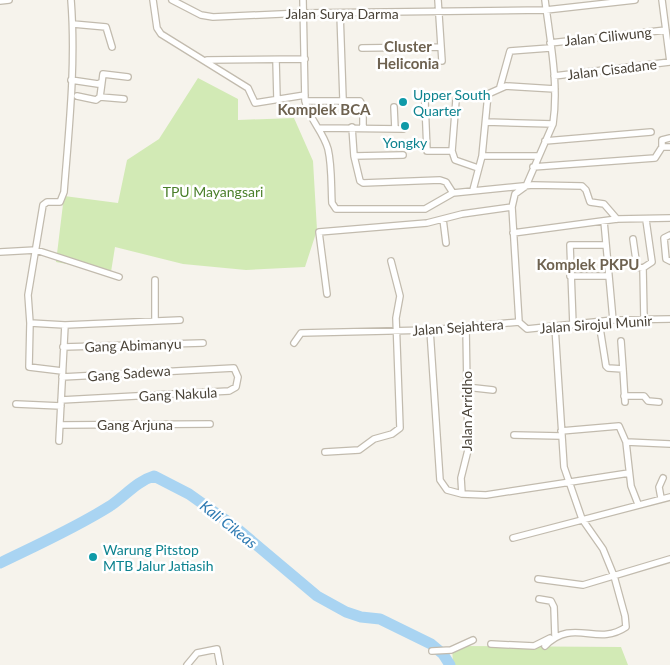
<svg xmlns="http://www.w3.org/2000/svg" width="670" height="665" font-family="Lato,sans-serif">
	<rect width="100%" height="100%" fill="#f6f3ec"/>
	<path fill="#d2eab5" d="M198 78 238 99V120L294 118 313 161 317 230 305 267 246 270 183 264 115 247 111 272 56 262 64 196 118 203 127 160 159 139Z
		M452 646 621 647 628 665H453Z"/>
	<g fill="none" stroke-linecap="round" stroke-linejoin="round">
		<path stroke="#a9d4f2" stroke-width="11" d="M0 563C37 545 75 528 110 506 125 496 137 481 154 476L189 494 234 526 317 596 346 612 361 617 380 619 431 644 443 654 450 665"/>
		<g stroke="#c2bbae" stroke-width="8">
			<path id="minor" d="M153 0 157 28 161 34 248 88 255 103 305 95
				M172 0 201 15 213 17 303 13 546 10 635 0
				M303 0 305 101C309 119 323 131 328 149 332 166 331 186 332 203L336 209H425L453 193 533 185 582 186 586 190 590 202 604 204 617 219
				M438 0 442 61
				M545 0C550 40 559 84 553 124L526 186 515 194 512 207 519 322 527 329 613 320 670 319
				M662 0 670 62
				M0 1 9 0
				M340 13 343 99
				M73 24 106 27 112 47
				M550 43 666 30
				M362 48 441 47
				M207 60 305 59
				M276 60 277 99
				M554 76 670 62
				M71 80 98 84 102 82 103 74 128 77
				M500 87 510 51 550 48
				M77 96 96 100 100 97 102 82
				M100 97 124 99
				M305 101H360L363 106V128
				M425 102 427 151H452L455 160 478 168
				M394 107 395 129
				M486 122 553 124
				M352 127 354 156 360 181 363 183 440 180 446 182 453 193
				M319 128 403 129
				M545 141 651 132
				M662 147H670
				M452 151 456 100
				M354 156 403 155
				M482 156H538
				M533 167 655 158 662 147V140L670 138
				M473 190 482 156 488 94 506 86 555 89
				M443 219 446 243
				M604 221 613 320
				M513 233 617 219 670 218
				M670 235 664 238 666 259 670 261
				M633 239 637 267 643 268
				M0 252 36 250 119 277
				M570 276H608
				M327 294 319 232 427 223 462 214 512 207
				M644 319 643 268 652 262 646 220
				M155 321V280
				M599 322 606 366 608 368 623 369 625 402
				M30 323 65 325 180 320
				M573 325 570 245H606
				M430 330 440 480 447 490 462 494 486 495 629 473
				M621 341 623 369
				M294 343 301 333 430 330 519 322
				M63 347 203 343
				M62 371 29 367 30 323 28 295 43 205 47 202H60L64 192C69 128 76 64 71 0
				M466 387 493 390
				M624 396H644L648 401 659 402
				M61 400 229 391 236 387 238 377 234 368 62 377
				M16 404 61 406
				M60 425 210 424
				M561 431 619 426 626 442 670 444
				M514 435 561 436
				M59 441 65 325
				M626 442 631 486 638 504
				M325 452 359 450 374 439 392 434 400 428 396 318 400 296 391 261
				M462 494 461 478 468 450 466 327
				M661 498 659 487 663 478
				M513 538 670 497
				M538 579 583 585 670 559
				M539 599 551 601 554 607 555 636
				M491 644 534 646 550 638
				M545 646C573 617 597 647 626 627L625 616 614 576 603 549 582 519 564 467 555 327
				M432 651 451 650 473 640
				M187 665 197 653 217 649 220 665"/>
		</g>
		<use href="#minor" stroke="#fff" stroke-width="5.5"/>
	</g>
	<g fill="#0f9aa8" stroke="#fff" stroke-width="2">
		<circle cx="403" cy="102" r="5"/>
		<circle cx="405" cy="126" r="5"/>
		<circle cx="93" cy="557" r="5"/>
	</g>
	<g text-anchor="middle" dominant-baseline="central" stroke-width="5" stroke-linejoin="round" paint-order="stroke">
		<g font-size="14" fill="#4b4439" stroke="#fff">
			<text x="342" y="13">Jalan Surya Darma</text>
			<text transform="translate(608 36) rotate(-6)">Jalan Ciliwung</text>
			<text transform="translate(612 69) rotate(-7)">Jalan Cisadane</text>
			<text transform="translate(596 324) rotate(-4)">Jalan Sirojul Munir</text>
			<text transform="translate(458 327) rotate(-4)">Jalan Sejahtera</text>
			<text transform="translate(133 345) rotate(-2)">Gang Abimanyu</text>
			<text transform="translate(129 373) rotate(-4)">Gang Sadewa</text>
			<text transform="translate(178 394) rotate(-3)">Gang Nakula</text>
			<text transform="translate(466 411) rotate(-90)">Jalan Arridho</text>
			<text x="135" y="424">Gang Arjuna</text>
		</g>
		<g font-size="14" fill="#0d838f" stroke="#fff" text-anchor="start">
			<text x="413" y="94">Upper South<tspan x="413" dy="16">Quarter</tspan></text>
			<text x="405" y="142" text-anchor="middle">Yongky</text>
			<text x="103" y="549">Warung Pitstop<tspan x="103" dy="16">MTB Jalur Jatiasih</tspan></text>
		</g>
		<g font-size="14" fill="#4a7f2a" stroke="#fff">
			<text x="213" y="191">TPU Mayangsari</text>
		</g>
		<g font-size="15" font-weight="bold" fill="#6e6250" stroke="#fff">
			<text x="408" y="46">Cluster<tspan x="408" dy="17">Heliconia</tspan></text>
			<text x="324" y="109">Komplek BCA</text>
			<text x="588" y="264">Komplek PKPU</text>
		</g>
		<g font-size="15" font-style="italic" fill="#2e7ab2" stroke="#fff">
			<text transform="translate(229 524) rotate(38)">Kali Cikeas</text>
		</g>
	</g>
</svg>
